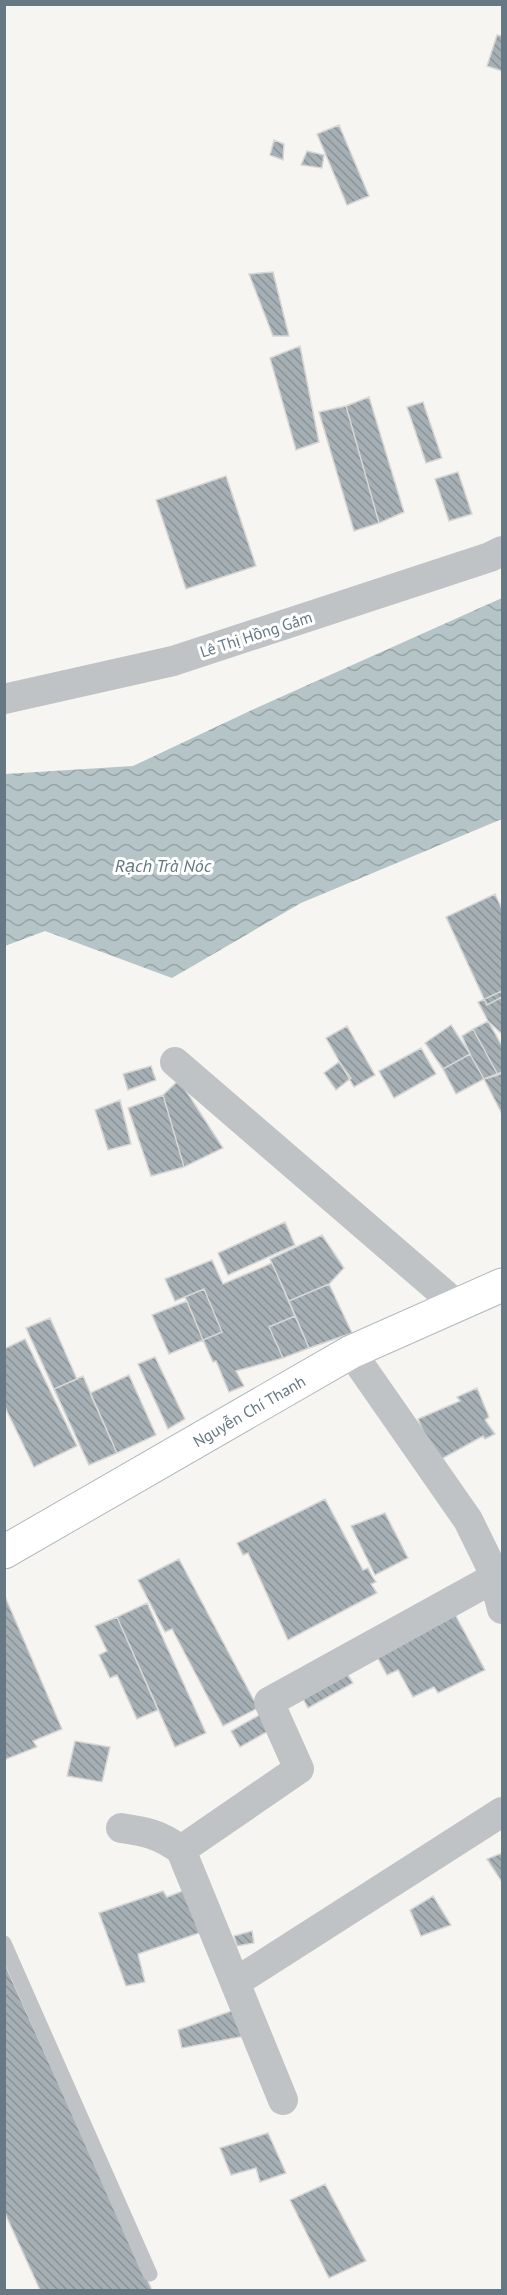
<svg xmlns="http://www.w3.org/2000/svg" width="507" height="2295" font-family="'PT Sans',sans-serif">
	<defs>
		<pattern id="water-waves" width="16" height="10" patternUnits="userSpaceOnUse" patternTransform="scale(1.5)"><rect width="16" height="10" fill="#b5c4c6"/><path d="M0 5q4-4 8 0t8 0" fill="none" stroke="#97a4a6"/></pattern>
		<pattern id="building-back-hatch" width="6" height="6" patternUnits="userSpaceOnUse" patternTransform="scale(1.5)"><rect width="6" height="6" fill="#a5afb4"/><path d="M-1 5l2 2M0 0l6 6M5-1l2 2" fill="none" stroke="#8a9398"/></pattern>
	</defs>
	<rect width="100%" height="100%" fill="#f6f5f2"/>
	<path fill="url(#water-waves)" d="M502 598V819L301 903 172 978 45 931 5 946V774L133 766 254 709Z"/>
	<path fill="url(#building-back-hatch)" stroke="#d7d7d5" stroke-width="1.5" d="M497 35 502 36V71L487 66Z
		M339 125 369 196 347 205 317 134Z
		M274 140 284 144 283 160 270 155Z
		M307 151 324 155 322 168 301 165Z
		M273 272 289 336H273L249 274Z
		M300 346 319 442 296 450 270 358Z
		M369 397 404 512 379 523 346 406Z
		M423 402 442 458 426 463 407 407Z
		M346 406 379 523 354 531 319 412Z
		M458 472 472 514 449 521 435 479Z
		M226 476 256 566 186 589 156 500Z
		M495 894 502 909V997L487 1005 446 917Z
		M502 991V1034L488 1021 478 1002Z
		M488 1021 502 1046V1073L498 1075 473 1029Z
		M451 1025 470 1054 443 1069 425 1043Z
		M347 1026 375 1075 354 1087 326 1038Z
		M473 1029 498 1075 484 1079 470 1054 462 1036Z
		M421 1048 436 1074 394 1098 379 1071Z
		M470 1054 484 1079 456 1094 443 1069Z
		M339 1062 351 1078 336 1090 324 1073Z
		M151 1066 156 1080 128 1090 123 1074Z
		M502 1072V1114L484 1079Z
		M179 1080 223 1148 184 1167 163 1095Z
		M163 1095 184 1167 151 1176 128 1108Z
		M120 1100 131 1144 108 1150 95 1110Z
		M285 1222 295 1245 228 1275 218 1253Z
		M322 1235 344 1268 329 1284 289 1301 270 1259Z
		M212 1260 223 1284 272 1263 295 1316 269 1327 283 1358 236 1371 244 1386 229 1392 216 1361 213 1362 203 1340 222 1332 204 1289 175 1301 165 1279Z
		M329 1284 352 1333 309 1348 289 1301Z
		M204 1289 222 1332 203 1340 185 1297Z
		M187 1301 203 1340 169 1354 152 1315Z
		M295 1316 309 1348 283 1358 269 1327Z
		M50 1318 77 1379 54 1389 26 1328Z
		M25 1339 77 1446 34 1467 4 1405V1349Z
		M155 1357 185 1419 168 1429 138 1364Z
		M129 1375 156 1435 117 1453 90 1393Z
		M83 1376 117 1453 89 1465 54 1389Z
		M477 1388 489 1417 485 1420 495 1434 485 1439 483 1436 436 1462 418 1419 460 1401 457 1397Z
		M325 1499 363 1570 368 1568 372 1576 376 1582 371 1584 377 1593 288 1640 248 1553 243 1555 237 1543Z
		M385 1513 408 1558 375 1575 351 1526Z
		M179 1559 258 1708 223 1726 172 1629 165 1632 138 1580Z
		M4 1594 62 1729 33 1741 37 1747 4 1760Z
		M147 1603 206 1733 175 1747 117 1617Z
		M451 1607 485 1670 438 1693 434 1687 413 1697 398 1670 387 1675 374 1651Z
		M117 1617 158 1710 137 1719 117 1675 110 1678 99 1655 107 1651 95 1626Z
		M341 1664 353 1683 308 1708 298 1689Z
		M263 1713 272 1729 240 1747 231 1731Z
		M75 1741 110 1747 102 1782 67 1776Z
		M502 1853V1882L487 1859Z
		M185 1890 202 1932 138 1954 145 1982 126 1986 99 1913 163 1891 167 1897Z
		M433 1896 451 1925 421 1936 410 1910Z
		M252 1931 254 1943 237 1946 234 1936Z
		M4 1962 152 2290H40L4 2211Z
		M234 2010 245 2036 182 2048 178 2030Z
		M268 2133 286 2173 260 2182 256 2168 231 2175 220 2148Z
		M325 2184 366 2261 329 2278 290 2200Z"/>
	<g fill="none" stroke-linecap="round" stroke-linejoin="round">
		<g stroke="#b3b9bd" stroke-width="35">
			<path id="secondary" d="M4 1552 351 1352 502 1285"/>
		</g>
		<path stroke="#bfc3c6" stroke-width="15" d="M4 1943 150 2274"/>
		<path stroke="#bfc3c6" stroke-width="30" d="M4 699 173 661 490 557 502 551
			M175 1062 458 1306
			M351 1352 468 1520 491 1567 502 1609
			M121 1828C147 1832 159 1834 181 1850L283 2100
			M181 1850 299 1769 269 1702 494 1578
			M236 1982 502 1812"/>
		<use href="#secondary" stroke="#fff" stroke-width="33"/>
	</g>
	<g text-anchor="middle" dominant-baseline="central" stroke-width="6" stroke-linejoin="round" paint-order="stroke">
		<g font-size="16" fill="#657883" stroke="#fff">
			<text transform="translate(256 634) rotate(-18)">Lê Thị Hồng Gấm</text>
			<text transform="translate(249 1411) rotate(-30)">Nguyễn Chí Thanh</text>
		</g>
		<g font-size="18" font-style="italic" fill="#607a7f" stroke="#fff">
			<text x="163" y="865">Rạch Trà Nóc</text>
		</g>
	</g>
	<rect width="507" height="2295" fill="none" stroke="#657883" stroke-width="12"/>
</svg>
